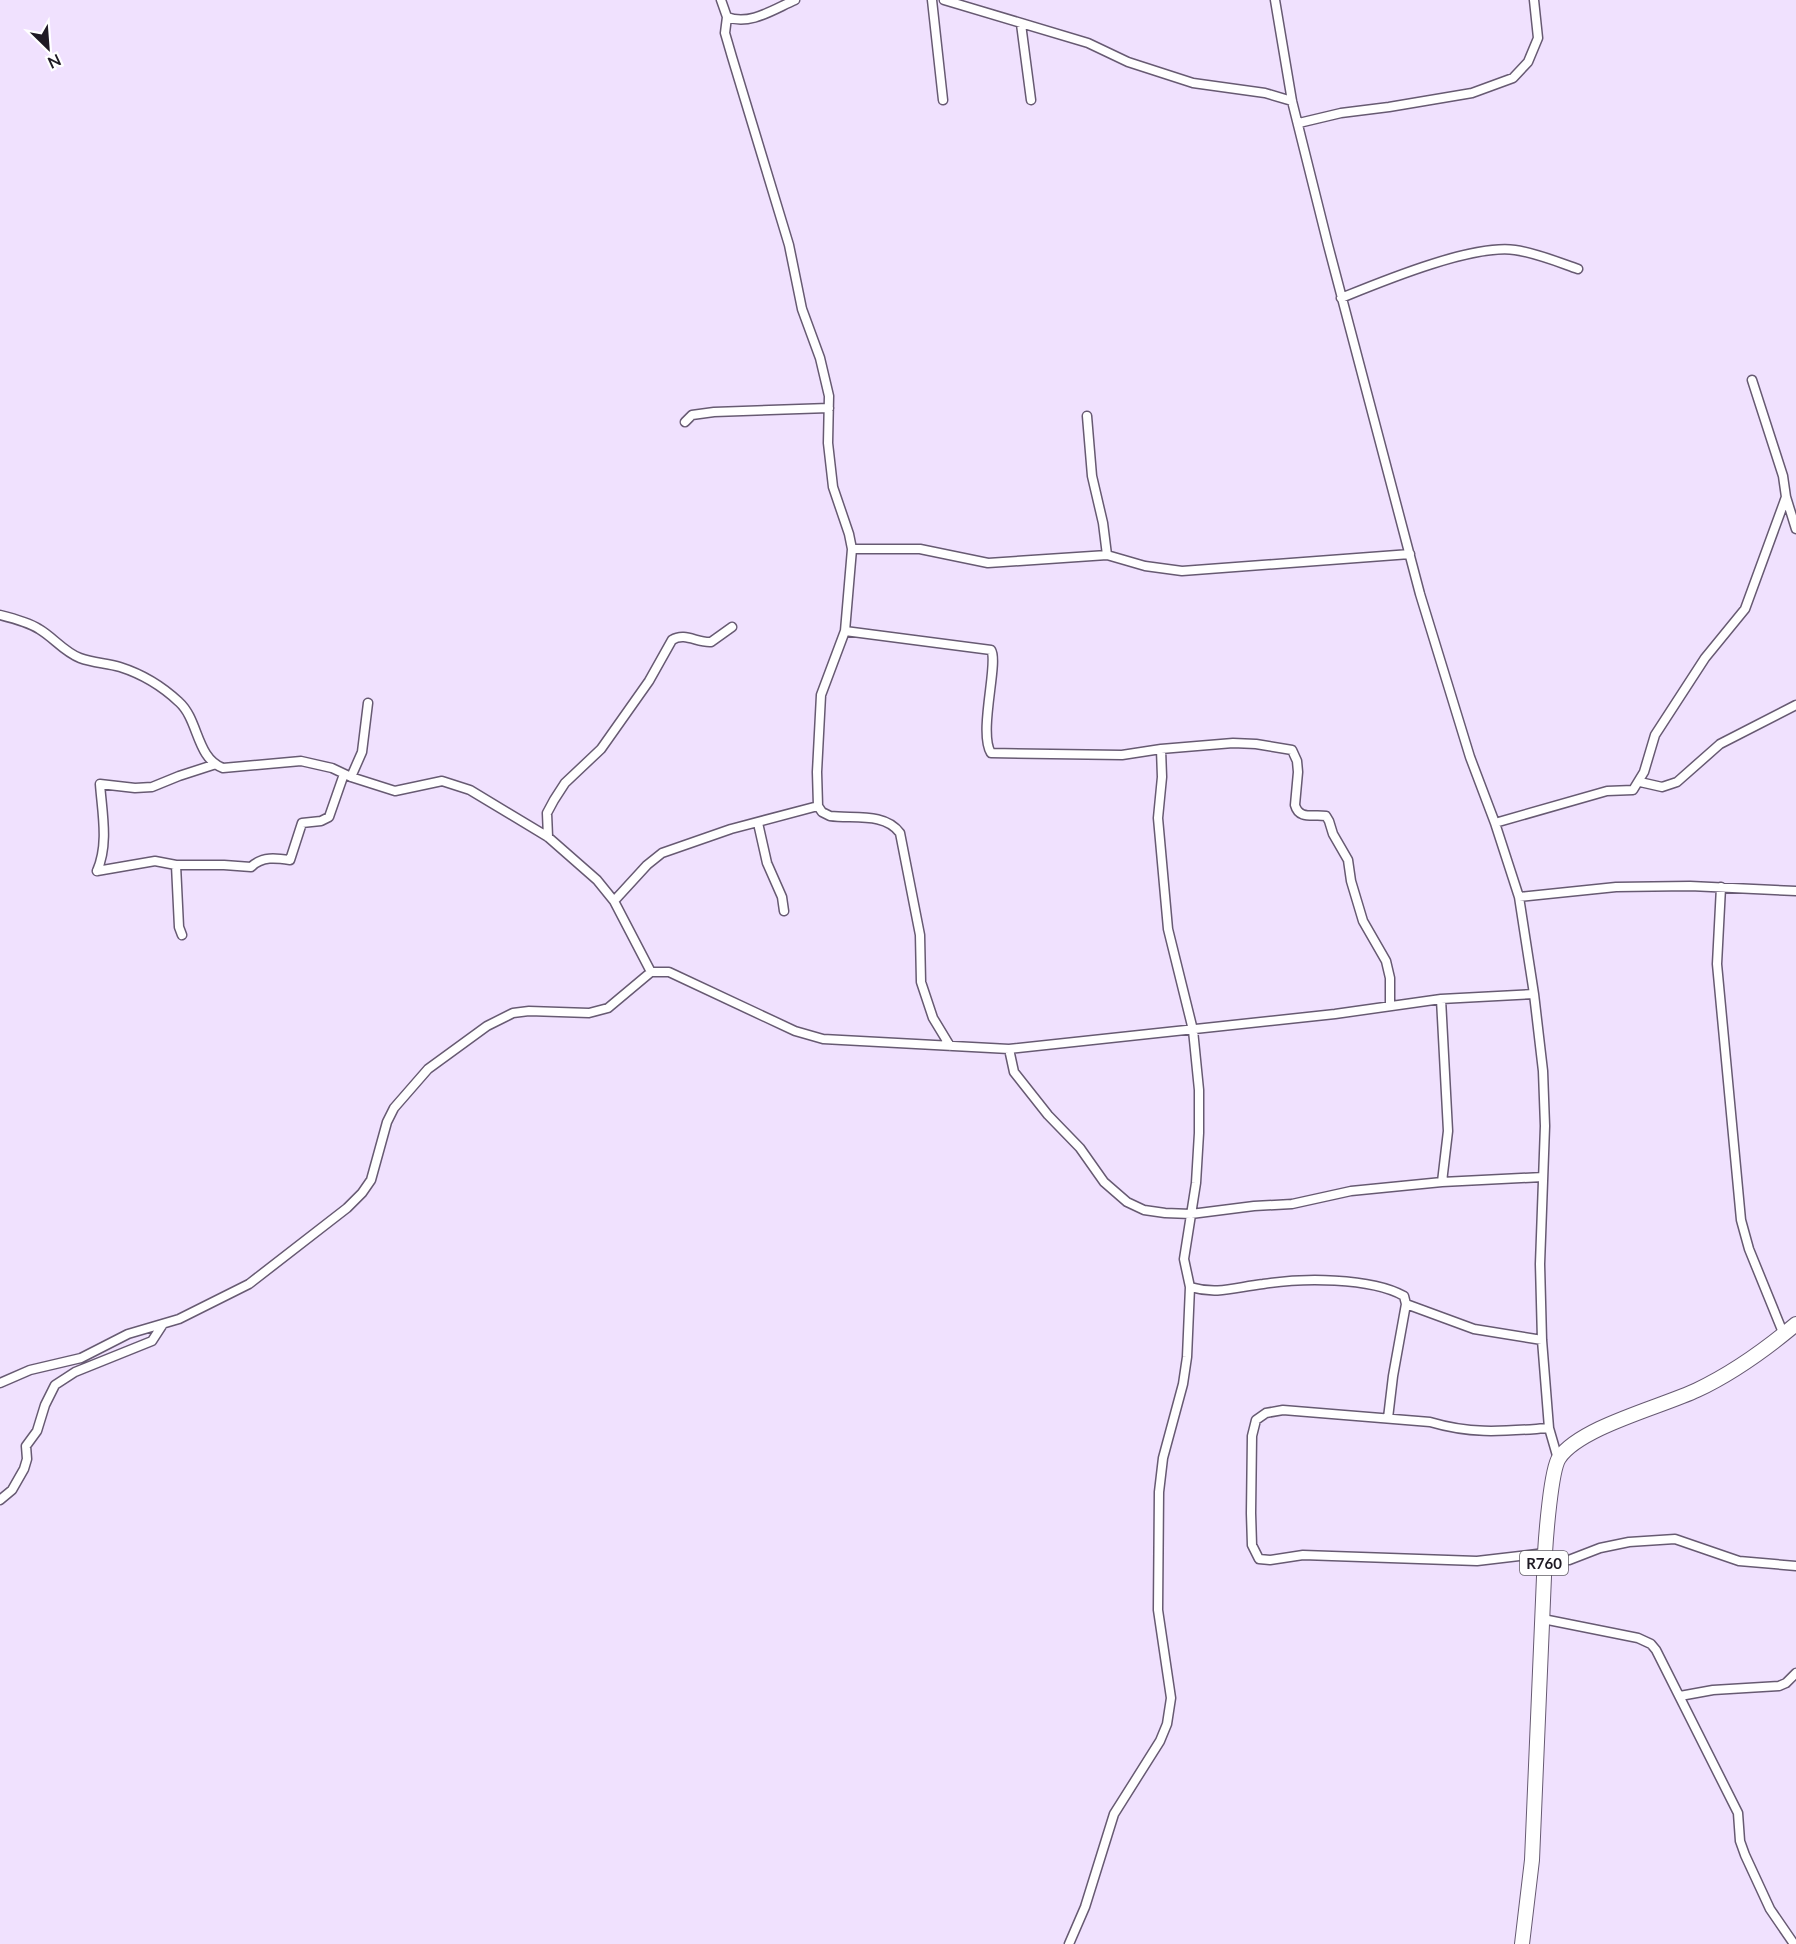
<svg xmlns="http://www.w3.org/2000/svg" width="1796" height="1944" font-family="Lato,sans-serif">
	<rect width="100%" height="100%" fill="#f0e1fe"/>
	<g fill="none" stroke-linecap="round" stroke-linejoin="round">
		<g stroke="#675a72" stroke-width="11">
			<path id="street" d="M721 0 727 17C750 26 774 9 795 0
				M932 0 943 100
				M944 0 1088 43 1128 62 1193 83 1265 93 1292 101
				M1275 0 1292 101 1328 245 1420 594 1470 757 1495 823 1519 897 1534 994 1543 1071 1545 1126 1540 1264 1542 1340 1549 1428 1558 1459
				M727 17 725 33 732 57 789 245 802 309 820 358 829 396 828 443 833 487 849 534 852 549 845 631 821 695 817 772 818 806 822 812 830 816C853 819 885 812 900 833L920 935 921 982 933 1018 950 1046
				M1021 24 1031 100
				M1299 123 1341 113 1389 107 1472 93 1513 78 1528 62 1538 38 1534 0
				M1341 298C1383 281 1472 244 1515 250 1536 253 1558 262 1578 269
				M1752 380 1783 476 1786 497 1796 529
				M1087 416 1092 476 1103 523 1107 555
				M685 422 692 415 714 412 829 408
				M852 549H920L988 563 1107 555 1145 566 1182 571 1410 554
				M0 615C12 618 28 622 39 629 53 637 64 652 80 658 93 663 107 663 120 667 142 674 162 686 179 702 199 720 196 758 223 768L301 761 332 768 351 777 395 791 442 781 470 790 548 837 597 880 614 901 651 972
				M845 631 991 650C999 662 978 732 991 753L1122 755 1161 749 1233 743 1256 744 1292 750 1297 761 1298 772 1295 805C1299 820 1313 814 1326 816L1329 821 1333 834 1348 860 1351 881 1363 921 1386 961 1390 978V1006
				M351 777 362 752 368 703
				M1640 782 1662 787 1677 782 1720 744 1796 705
				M758 823 767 863 782 897 784 911
				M1495 823 1607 791 1633 790 1644 772 1655 735 1705 658 1745 609 1786 497
				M548 837 547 813 554 800 565 783 601 749 649 681 672 640C685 632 697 643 711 642L732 627
				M176 865H224L251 867C262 856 276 858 290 860L302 823 321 821 329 817 344 774
				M97 871C109 844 102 812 100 784L135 788 152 787 179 776 213 765
				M97 871 155 861 176 865 179 927 182 935
				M1721 887 1717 964 1741 1220 1749 1249 1784 1335
				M1519 897 1616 887 1690 886 1796 891
				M614 901 647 865 662 853 731 829 818 806
				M1441 999 1448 1131 1442 1182
				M1009 1049 1014 1072 1048 1115 1080 1148 1104 1182 1127 1202 1144 1210 1165 1213 1191 1214 1254 1206 1292 1204 1351 1191 1442 1182 1543 1177
				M1190 1287C1218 1295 1236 1287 1263 1284 1301 1278 1370 1277 1404 1296L1406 1304 1393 1376 1388 1418
				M1406 1304 1474 1329 1542 1340
				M0 1383 30 1370 81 1358 128 1334 179 1319 249 1284 347 1208 362 1193 371 1180 387 1122 394 1108 428 1069 487 1026 513 1013 529 1011 589 1013 608 1008 651 972H669L795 1031 823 1039 1009 1049 1335 1014 1441 999 1534 994
				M0 1500 12 1490 24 1469 27 1459 26 1446 37 1431 45 1405 55 1385 75 1372 152 1341 163 1324
				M1545 1553 1477 1561 1303 1555 1270 1560 1259 1559 1252 1545 1251 1513 1252 1436 1256 1420 1266 1413 1283 1410 1430 1422C1474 1435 1505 1431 1549 1428
				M1545 1561 1569 1560 1600 1548 1629 1542 1675 1539 1739 1561 1796 1566
				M1543 1619 1638 1638 1651 1644 1656 1650 1738 1813 1740 1841 1745 1855 1770 1909 1794 1944
				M1680 1696 1713 1690 1779 1686 1786 1683 1796 1673
				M1069 1944 1085 1907 1114 1814 1160 1741 1167 1724 1171 1698 1158 1610 1159 1492 1163 1458 1183 1384 1187 1357 1190 1287 1184 1259 1196 1183 1199 1133V1090L1193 1030 1168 929 1158 818 1162 777 1161 749"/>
		</g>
		<g stroke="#675a72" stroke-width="16">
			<path id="primary" d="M1522 1944 1532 1860 1545 1553C1546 1536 1551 1470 1559 1458 1580 1427 1661 1407 1697 1390 1733 1373 1765 1350 1796 1324"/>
		</g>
		<use href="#street" stroke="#fff" stroke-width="8"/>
		<use href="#primary" stroke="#fff" stroke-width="14"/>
	</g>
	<g text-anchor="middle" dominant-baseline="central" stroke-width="4.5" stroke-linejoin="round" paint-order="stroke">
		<rect fill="#fff" stroke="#625f66" stroke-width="1.5" x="1520" y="1551" width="48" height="24" rx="4.5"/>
		<g font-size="15" font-weight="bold" fill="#1f1a24">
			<text x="1544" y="1563">R760</text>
		</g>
	</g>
	<g transform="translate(48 48) rotate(155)" stroke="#ffffff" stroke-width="4.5" paint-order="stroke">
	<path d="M0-4.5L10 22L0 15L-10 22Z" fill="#1f1a24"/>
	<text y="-9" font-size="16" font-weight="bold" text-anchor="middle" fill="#1f1a24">N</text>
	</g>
</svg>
